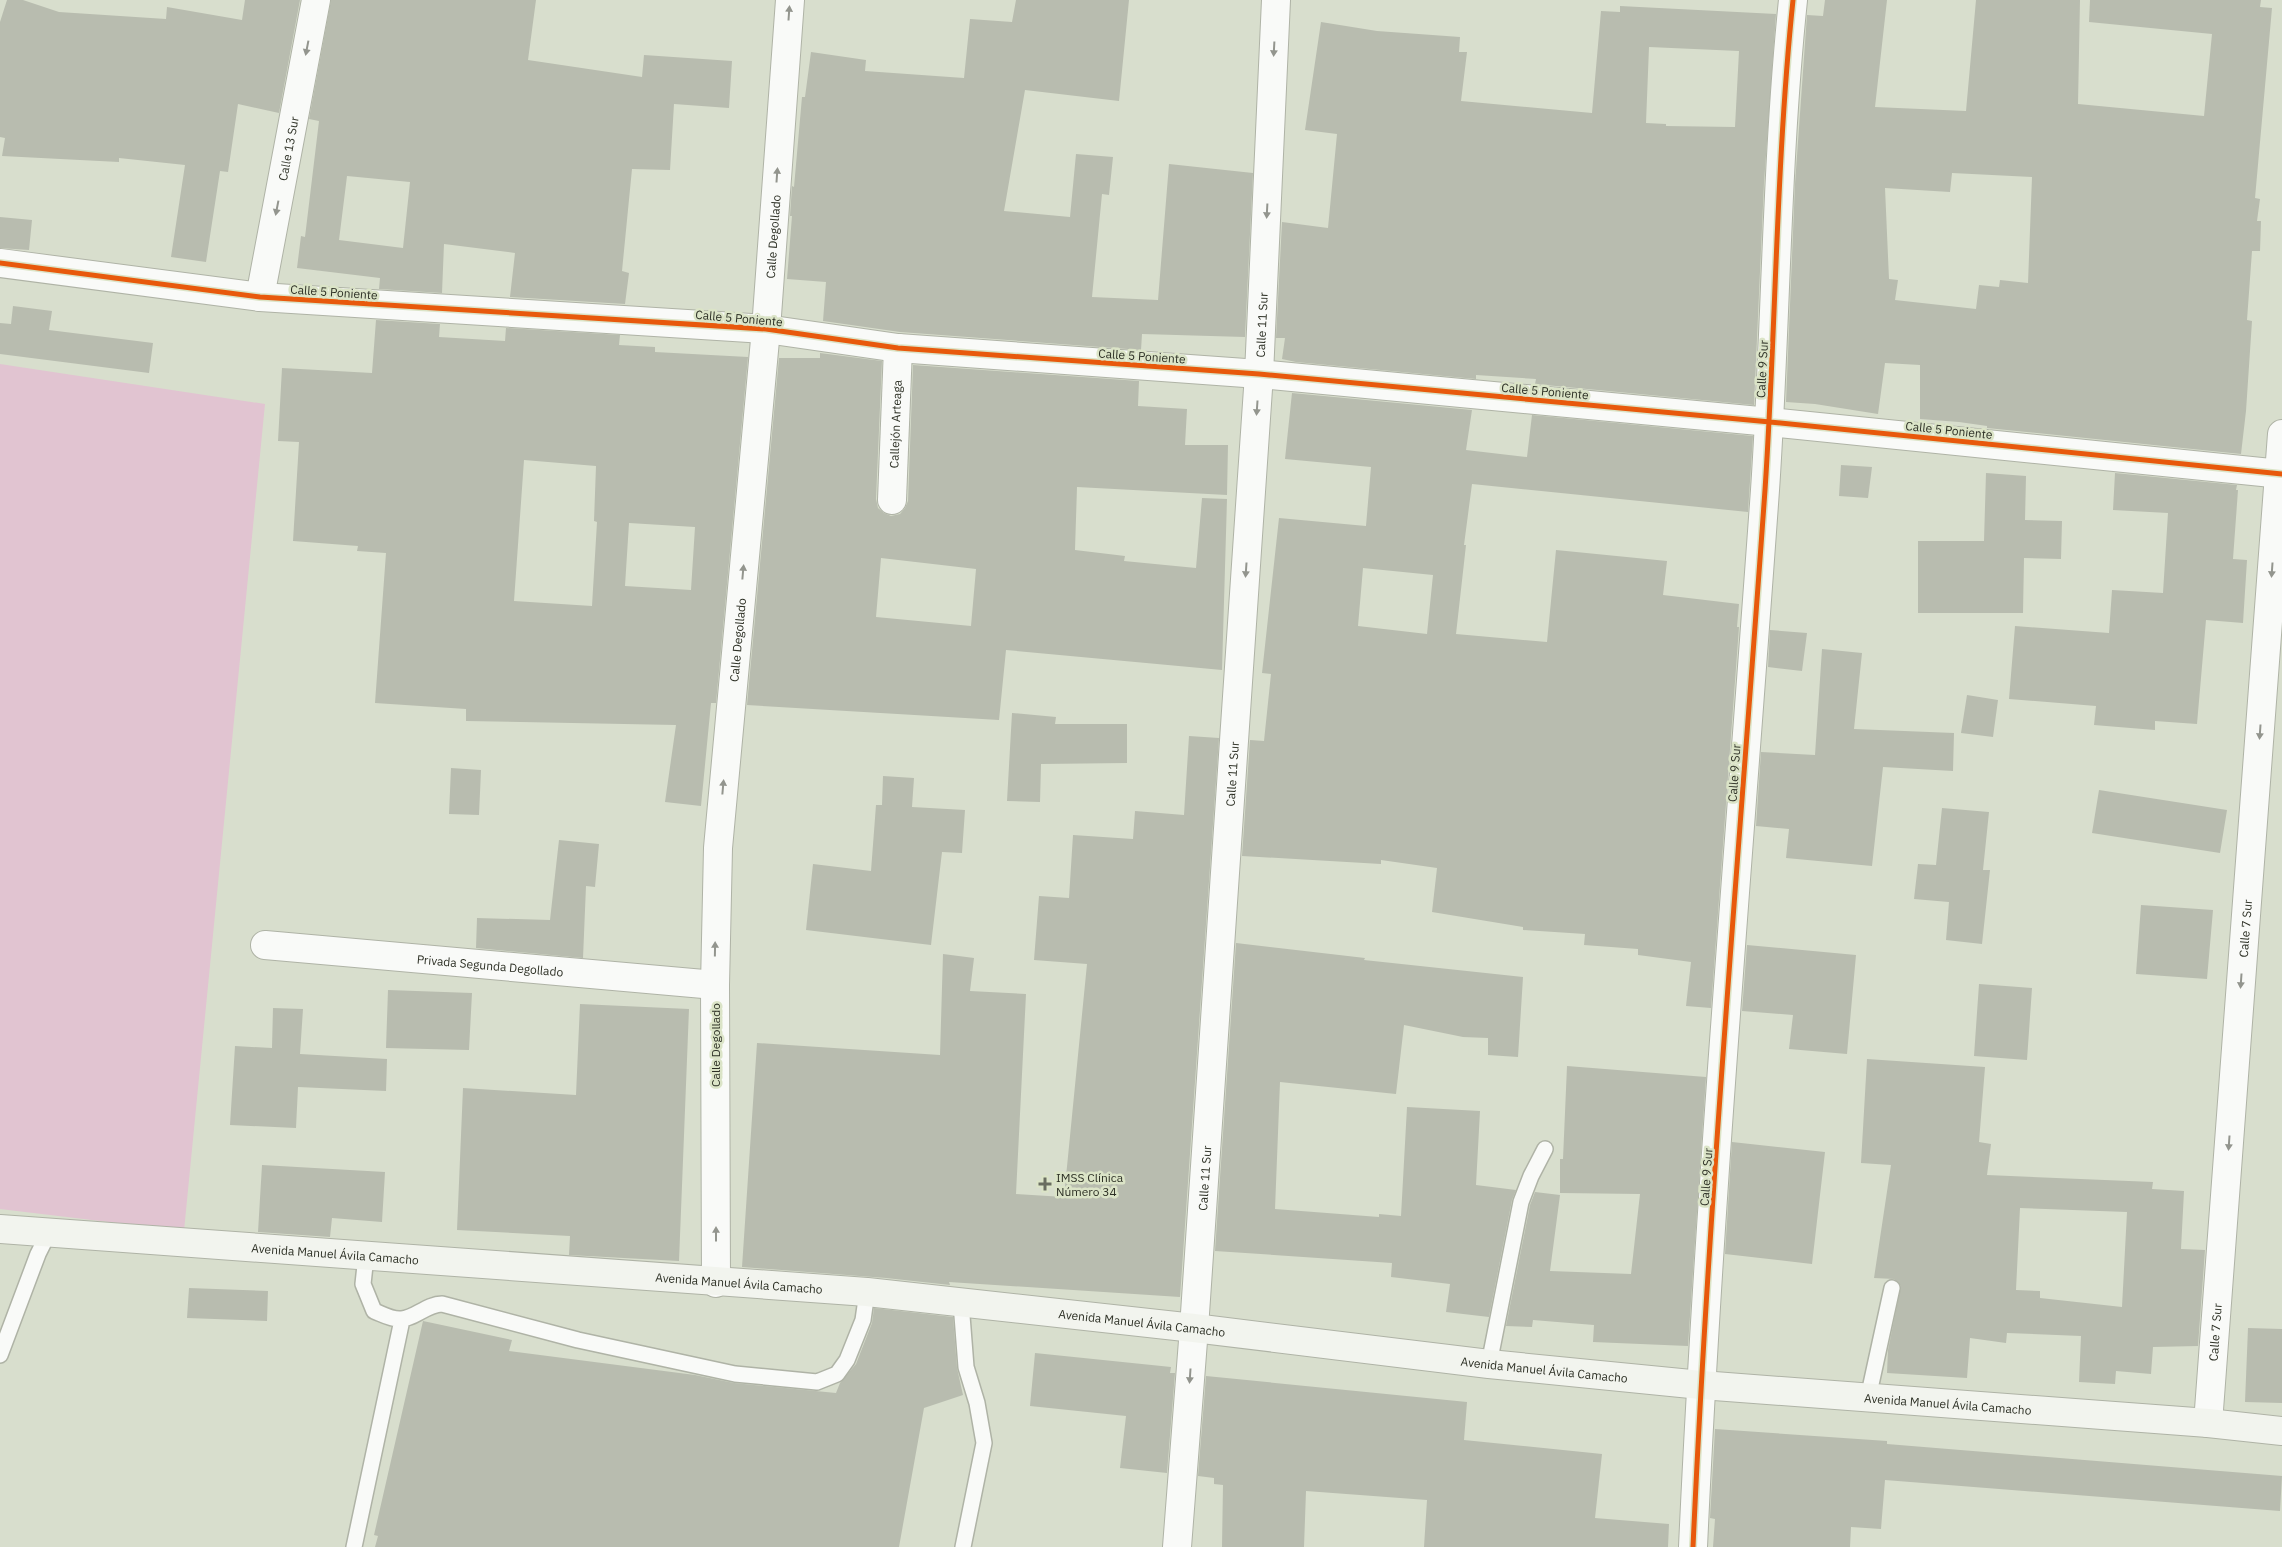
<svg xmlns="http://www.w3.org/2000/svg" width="2282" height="1547" font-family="'IBM Plex Sans',sans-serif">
	<rect width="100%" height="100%" fill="#d8decd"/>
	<path fill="#e1c4d1" d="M0 364 265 404 184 1231 0 1209Z"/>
	<path fill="#b8bcaf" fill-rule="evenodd" d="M7 0H23L59 12 166 19 167 7 242 20 245 0H300L279 113 238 104 228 172 220 171 206 262 171 257 185 165 119 158V162L2 156 5 138 0 137V22Z
		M331 0H536L528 60 642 77 644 55 732 61 729 108 674 104 670 170 632 169 622 271 629 273 625 304 510 297 515 253 444 244 442 293 379 289 380 278 297 268 301 236 305 237 319 121 309 119ZM347 176 410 182 403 248 339 240Z
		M1016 0H1129L1119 101 1025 90 1004 211 1070 217 1076 154 1113 157 1109 195 1102 194 1092 297 1158 300 1169 164 1253 173 1245 337 1142 334 1141 350 900 332 823 321 826 282 787 279 792 216H790L792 186 794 187 802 97H805L811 52 866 60 865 71 964 78 970 19 1012 22Z
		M1825 0H1887L1875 107 1966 111 1976 0H2080L2078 104 2204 116 2212 34 2089 22 2090 0H2261L2260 7 2272 8 2255 198 2260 199 2257 221H2261L2260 251H2252L2247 320 2252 321 2246 411 2241 454 1987 428V426L1959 422 1920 419V365L1885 363 1878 414 1815 404 1786 402 1795 184 1807 15 1823 16ZM1952 173 2032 177 2028 283 2000 280 1999 287 1979 285 1976 309 1895 300 1898 280 1889 279 1885 188 1950 192Z
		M1620 6 1776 14 1764 183 1754 405 1535 384 1536 379 1476 375V379L1296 362 1282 359 1285 338H1276L1282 222 1328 228 1337 134 1305 130 1321 22 1377 31 1460 37 1459 52H1467L1461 101 1592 113 1601 11 1620 12ZM1649 47 1739 51 1735 127 1666 126V124L1646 123Z
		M0 217 32 220 29 250 0 248Z
		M13 306 52 311 49 330 153 343 149 373 0 354V323L11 324Z
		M376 320 440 324 439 337 505 341 506 328 620 335 619 345 655 347V352L748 357 716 703H711L701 806 665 802 676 725 466 721V709L375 703 386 553 357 551 358 546 293 541 299 442 278 441 282 368 372 373ZM524 460 596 466 594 521 597 522 592 606 514 601ZM629 523 695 527 691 590 625 586Z
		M820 353 882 361 876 499 878 508 884 513 891 516 900 514 905 508 908 501 913 365 1139 381 1138 406 1187 409 1185 445H1228L1227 495 1077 487 1075 550 1125 556 1124 561 1196 568 1202 498 1227 499 1222 670 1006 650 999 720 747 705 779 358H820ZM881 558 976 569 971 626 876 617Z
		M1292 393 1472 410 1466 450 1527 457 1532 415 1753 436 1748 512 1472 484 1464 545H1466L1456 634 1547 642 1556 550 1667 561 1663 595 1739 604 1737 627H1739L1711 1008 1686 1006 1691 962 1638 955V949L1584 945 1585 934 1523 930V927L1432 912 1437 868 1381 860V864L1242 856 1250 740 1264 741 1271 674 1262 673 1279 518 1366 526 1371 467 1285 459ZM1363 568 1433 575 1427 634 1358 626Z
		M1841 465 1872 467 1868 498 1839 496Z
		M1986 473 2026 476 2025 520 2062 521 2061 559 2024 558 2023 613H1918V541H1984Z
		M2115 473 2237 485 2236 490H2238L2233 559 2247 560 2243 623 2206 620 2197 724 2155 721V730L2094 725 2096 706 2009 699 2015 626 2109 633 2112 590 2163 593 2168 513 2113 510Z
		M1770 630 1807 633 1802 671 1768 667Z
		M1822 649 1862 653 1854 729 1954 733 1953 771 1883 767 1872 866 1786 858 1789 829 1756 826 1761 752 1815 755Z
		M1967 695 1998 700 1993 737 1961 733Z
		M1012 713 1056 717 1055 724H1127V763L1041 764 1040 802 1007 801Z
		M1189 736 1219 738 1180 1297 949 1282 950 1285 886 1278 742 1267 757 1043 940 1055 943 954 974 958 970 991 1026 994 1016 1194 1064 1197 1087 964 1034 960 1039 896 1069 898 1073 835 1133 839 1135 811 1184 815Z
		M451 768 481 770 479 815 449 814Z
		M883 776 914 778 912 807 965 810 962 853 942 852 931 945 806 930 813 864 871 871 876 805H882Z
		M2099 790 2227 810 2220 853 2092 833Z
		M1942 808 1989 812 1983 870H1990L1982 944 1946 940 1949 902 1914 899 1918 864 1936 865Z
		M559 840 599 844 595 887 586 886 583 958 476 948 477 918 550 920Z
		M2141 905 2213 910 2207 979 2136 974Z
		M1236 943 1365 958 1364 960 1523 977 1518 1057 1488 1055V1038L1463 1037 1404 1025 1396 1094 1280 1082 1275 1209 1379 1217V1214L1401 1216 1407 1107 1480 1111 1476 1185 1516 1190 1512 1200 1489 1317 1446 1312 1450 1284 1391 1277 1392 1263 1215 1251Z
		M1747 945 1856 955 1847 1054 1789 1049 1793 1015 1742 1011Z
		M1979 984 2032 988 2027 1060 1974 1056Z
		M388 990 472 993 469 1050 386 1048Z
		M580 1004 689 1009 679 1261 569 1255 570 1236 457 1230 463 1088 576 1095Z
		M273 1008 303 1009 300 1054 387 1059 386 1091 298 1087 296 1128 230 1125 235 1046 272 1048Z
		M1867 1059 1985 1067 1979 1142 1991 1144 1987 1175 2153 1182 2152 1189 2184 1191 2181 1249 2205 1250 2198 1346 2153 1347 2151 1374 2116 1371 2115 1384 2079 1382 2081 1336 2007 1333 2006 1343 1970 1338 1967 1378 1887 1373 1888 1350 1901 1286 1894 1279 1874 1278 1891 1165 1861 1163ZM2020 1208 2127 1212 2122 1307 2040 1298V1291L2016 1290Z
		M1567 1066 1706 1077 1688 1346 1593 1342 1594 1325 1533 1320 1532 1327 1506 1326 1530 1205 1535 1192 1560 1195 1550 1271 1631 1274 1640 1194 1560 1193V1159H1563Z
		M1732 1142 1825 1152 1812 1264 1725 1254Z
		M262 1165 385 1172 382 1222 332 1218 330 1237 258 1232Z
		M189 1288 268 1291 267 1321 187 1318Z
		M874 1308 953 1317 957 1368 963 1395 924 1408 899 1547H375L378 1536 374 1535 423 1321 512 1340 509 1351 695 1375 734 1383 836 1393 840 1383 856 1364 872 1323Z
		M2248 1328 2282 1329V1403L2245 1402Z
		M1035 1353 1171 1367 1170 1373H1175L1167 1473 1120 1468 1126 1416 1030 1406Z
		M1206 1376 1467 1402 1464 1440 1602 1454 1595 1518 1669 1524 1668 1547H1424L1427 1500 1306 1491 1304 1547H1222L1223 1485 1214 1484V1478L1198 1476Z
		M1715 1429 1887 1441V1444L2282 1476 2280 1511 1885 1480 1881 1529 1851 1527 1850 1547H1713L1715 1519 1710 1518Z"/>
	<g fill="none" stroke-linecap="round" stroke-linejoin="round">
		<g stroke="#afb3a6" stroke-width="18">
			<path id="service" d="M366 1256 363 1284 374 1311C382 1314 392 1320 401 1319 414 1319 427 1304 442 1304L578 1340 735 1374 817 1382 837 1374 847 1360 863 1320 867 1292
				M961 1303 966 1367 977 1403 984 1443 963 1547
				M0 1355 38 1254 48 1234
				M1489 1364 1521 1202 1531 1176 1545 1149
				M1868 1398 1892 1288
				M354 1547 402 1320"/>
		</g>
		<g stroke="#afb3a6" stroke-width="30">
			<g id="minor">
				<path d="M0 263 260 297 766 329 898 348 1259 374 1770 422 2282 474"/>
				<path id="s1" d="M260 297 316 0"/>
				<path id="s2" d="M892 500 898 348"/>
				<path id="s3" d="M265 945 715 985"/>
				<path id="s4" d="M716 1283 715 985 718 848 766 329 790 0"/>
				<path id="s5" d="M2208 1423 2282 434"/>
				<path d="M1693 1547C1709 1194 1740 842 1765 490 1776 327 1776 163 1793 0"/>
			</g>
		</g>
		<g stroke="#afb3a6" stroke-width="30">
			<g id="tertiary">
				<path id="s6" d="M1177 1547 1194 1328 1259 374 1276 0"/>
			</g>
		</g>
		<g stroke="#afb3a6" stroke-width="30">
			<g id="secondary">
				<path id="s7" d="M0 1229 867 1292 1194 1328 1489 1364 1701 1385 2208 1423 2282 1431"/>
			</g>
		</g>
		<use href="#service" stroke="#f9faf8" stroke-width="15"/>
		<use href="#minor" stroke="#f9faf8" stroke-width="28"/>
		<use href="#tertiary" stroke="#f9faf8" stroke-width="28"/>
		<use href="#secondary" stroke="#f2f4ee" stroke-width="28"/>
		<g stroke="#dbe4c7" stroke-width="8">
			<path id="cycleway" d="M0 263 260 297 766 329 898 348 1259 374 1770 422 2282 474
				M1693 1547C1709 1194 1740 842 1765 490 1776 327 1776 163 1793 0"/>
		</g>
		<use href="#cycleway" stroke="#e8590c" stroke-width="5"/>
	</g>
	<defs><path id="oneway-solid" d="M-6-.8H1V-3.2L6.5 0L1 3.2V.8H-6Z" transform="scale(1.25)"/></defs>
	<g fill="#93958e">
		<use href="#oneway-solid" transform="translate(789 13) rotate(-86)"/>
		<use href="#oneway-solid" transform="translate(307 48) rotate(101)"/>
		<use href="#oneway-solid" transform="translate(1274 49) rotate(93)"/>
		<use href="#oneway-solid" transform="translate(777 175) rotate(-86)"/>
		<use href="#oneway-solid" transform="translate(277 208) rotate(101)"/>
		<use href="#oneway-solid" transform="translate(1267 211) rotate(93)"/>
		<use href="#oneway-solid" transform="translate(1257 408) rotate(94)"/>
		<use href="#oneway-solid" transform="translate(1246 570) rotate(94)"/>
		<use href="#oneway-solid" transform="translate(2272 570) rotate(94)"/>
		<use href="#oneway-solid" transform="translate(743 572) rotate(-85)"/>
		<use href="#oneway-solid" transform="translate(2260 732) rotate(94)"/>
		<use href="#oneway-solid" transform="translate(723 787) rotate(-85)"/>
		<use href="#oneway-solid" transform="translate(715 949) rotate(-89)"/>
		<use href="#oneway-solid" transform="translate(2241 981) rotate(94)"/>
		<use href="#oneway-solid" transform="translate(2229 1143) rotate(94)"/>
		<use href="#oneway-solid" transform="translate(716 1234) rotate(-90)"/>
		<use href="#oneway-solid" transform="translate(1190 1376) rotate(94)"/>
	</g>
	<path fill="#696d60" stroke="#dbe4c7" stroke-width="2" d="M1042.5 1176.5h5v5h5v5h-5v5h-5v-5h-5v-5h5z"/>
	<g text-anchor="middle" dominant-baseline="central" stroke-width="5" stroke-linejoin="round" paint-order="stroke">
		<g font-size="12" fill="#2d3025" stroke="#dbe4c7">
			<text stroke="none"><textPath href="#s1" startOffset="151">Calle 13 Sur</textPath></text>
			<text stroke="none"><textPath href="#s4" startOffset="1049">Calle Degollado</textPath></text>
			<text transform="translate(334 292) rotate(4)">Calle 5 Poniente</text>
			<text transform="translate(739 318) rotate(5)">Calle 5 Poniente</text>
			<text stroke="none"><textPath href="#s6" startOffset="1225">Calle 11 Sur</textPath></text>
			<text transform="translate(1142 356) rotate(4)">Calle 5 Poniente</text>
			<text transform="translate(1762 369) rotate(-87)">Calle 9 Sur</text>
			<text transform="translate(1545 391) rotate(5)">Calle 5 Poniente</text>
			<text stroke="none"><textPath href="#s2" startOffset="76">Callejón Arteaga</textPath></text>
			<text transform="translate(1949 430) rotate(6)">Calle 5 Poniente</text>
			<text stroke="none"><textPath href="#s4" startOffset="644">Calle Degollado</textPath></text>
			<text transform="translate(1734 773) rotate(-86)">Calle 9 Sur</text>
			<text stroke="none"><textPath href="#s6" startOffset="775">Calle 11 Sur</textPath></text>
			<text stroke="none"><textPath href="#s5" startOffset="496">Calle 7 Sur</textPath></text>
			<text stroke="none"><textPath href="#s3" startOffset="226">Privada Segunda Degollado</textPath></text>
			<text transform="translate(715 1045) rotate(-90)">Calle Degollado</text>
			<text transform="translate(1706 1177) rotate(-86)">Calle 9 Sur</text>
			<text stroke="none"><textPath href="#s6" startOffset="370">Calle 11 Sur</textPath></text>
			<text stroke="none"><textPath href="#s7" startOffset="336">Avenida Manuel Ávila Camacho</textPath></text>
			<text stroke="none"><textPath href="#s7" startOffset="741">Avenida Manuel Ávila Camacho</textPath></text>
			<text stroke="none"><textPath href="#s7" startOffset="1146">Avenida Manuel Ávila Camacho</textPath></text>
			<text stroke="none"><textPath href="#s5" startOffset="91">Calle 7 Sur</textPath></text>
			<text stroke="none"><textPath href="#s7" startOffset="1551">Avenida Manuel Ávila Camacho</textPath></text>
			<text stroke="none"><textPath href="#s7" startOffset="1956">Avenida Manuel Ávila Camacho</textPath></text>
		</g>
		<g font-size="12" fill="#2d3025" stroke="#dbe4c7" text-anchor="start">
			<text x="1056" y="1177">IMSS Clínica<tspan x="1056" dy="14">Número 34</tspan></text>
		</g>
	</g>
</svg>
